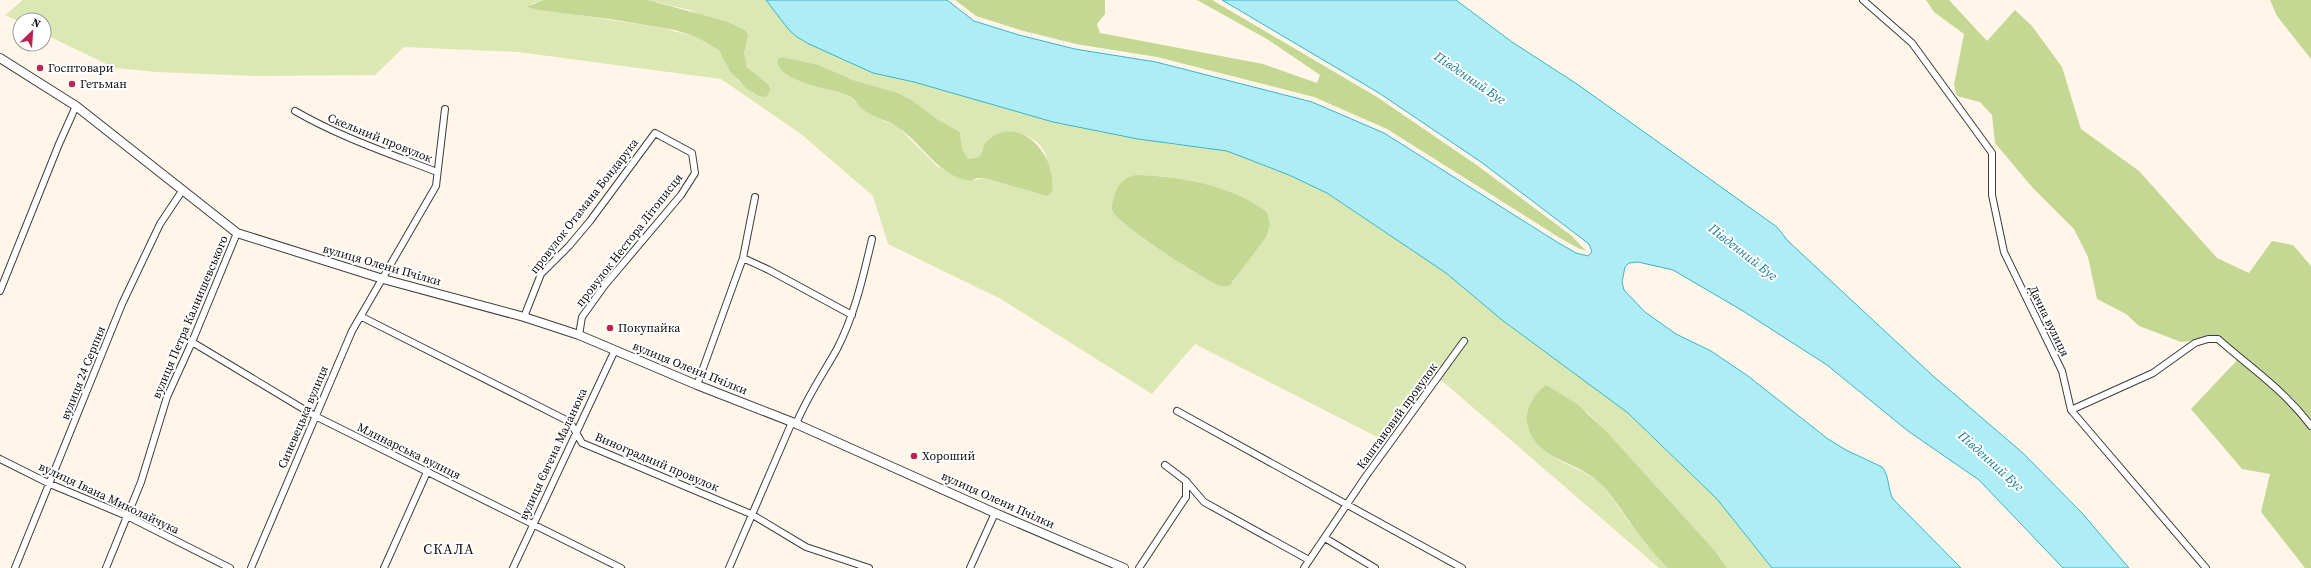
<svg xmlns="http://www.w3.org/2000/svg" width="2311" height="568" font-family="'Source Serif 4',serif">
	<rect width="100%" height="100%" fill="#fff5e8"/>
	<path fill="#dce8b3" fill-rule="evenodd" d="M23 0H543L531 4 585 16 662 28 696 37 719 50 738 81 759 96 768 84C746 68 739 63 748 36L689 10 648 0H766L789 30 797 37 809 44 873 73 914 82 1053 122 1170 144 1227 151 1289 175 1327 193 1446 273 1502 320 1628 413 1717 499 1772 568H1727L1716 552 1606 431 1587 412 1544 387 1531 401 1527 412 1528 428 1534 440 1557 459 1592 477 1602 484 1629 522 1668 568H1659L1440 379 1383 440 1195 344 1152 394 1001 299 888 244 873 196 801 134 721 79 518 52 404 47 375 75 259 76 157 72 115 68 44 34V20H20V22L5 15ZM782 57 819 65 853 80 898 93 913 101 937 119 960 132 962 149 968 159 979 157C984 152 982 144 989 139 1008 125 1045 135 1047 162 1048 172 1044 185 1043 195L985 178 973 180 949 173 937 166 898 127 867 113 849 96 791 77 778 62V59ZM1136 175C1178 176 1233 185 1267 212L1270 225 1233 282 1225 287 1194 272 1135 231 1115 214Z"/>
	<path fill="#c4d893" d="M543 0H648L728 22 746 31 748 36 744 53 747 67 768 84 771 90 766 97 759 96 746 88 730 71 719 50 696 37 675 30 610 19 539 10 527 7Z
		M955 0H1105V14L1097 24 1100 33 1263 64 1317 83 1320 75 1267 39 1197 0H1212L1377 97 1478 166 1572 236 1586 251 1578 248 1560 238 1387 129 1314 97 1157 57 1076 44 1020 30 976 16Z
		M1926 0H1949L1987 41 2015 10 2032 26 2062 67 2081 129 2139 171 2217 258 2249 273 2272 241 2293 245 2311 266V568H2305L2261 512 2270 474 2242 469 2191 409 2242 355 2207 339 2181 342 2139 326 2126 314 2097 299 2088 257 2074 229 2032 187 1995 143 1992 115 1980 102 1957 96 1954 85 1964 34 1934 12Z
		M2270 0H2311V59L2277 16Z
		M782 57 819 65 853 80 898 93 913 101 937 119 960 132 962 149 968 159 979 157C984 152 982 144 989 139 1023 114 1057 157 1052 191L1048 196 1043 195 985 178H977L970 181C936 175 924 144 897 127 887 119 872 118 862 109 857 105 856 99 849 96 834 88 774 82 778 59Z
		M1136 175C1178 176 1233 185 1267 212L1270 225 1266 237 1230 285C1227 286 1225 287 1221 286 1205 281 1120 225 1113 212 1110 205 1114 198 1116 191 1120 182 1126 177 1136 175Z
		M1546 385 1577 404 1606 431 1716 552 1727 568H1668C1653 553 1639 535 1627 518 1619 507 1611 494 1601 484 1579 461 1531 459 1527 421 1525 407 1535 393 1546 385Z"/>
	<path fill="#aeedf5" stroke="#35b6cc" d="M766 0H947L974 21 1019 35 1075 49 1156 62 1312 102 1384 133 1557 242 1576 253 1588 256 1592 252 1589 244 1481 162 1379 93 1222 0H1456L1512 42 1577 84 1777 227 1788 241 1932 375 2024 454 2082 513 2129 568H2063L1979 480 1908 431 1827 365 1743 311 1673 270 1638 262 1629 263 1625 267 1622 282 1624 290 1645 312 1676 334 1711 351 1748 376 1828 439 1846 450 1882 467C1890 476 1887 488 1893 499L1961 568H1772L1717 499 1628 413 1502 320 1446 273 1327 193 1289 175 1227 151 1138 139 1053 122 914 82 873 73 809 44 797 37 789 30Z"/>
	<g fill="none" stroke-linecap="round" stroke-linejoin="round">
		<g stroke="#3e3e3e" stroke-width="8">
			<path id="minor" d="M1863 0 1912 43 1992 153V195L2004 252 2062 371 2071 410 2206 568
				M295 111C340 137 388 153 437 172
				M743 258 769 270 852 315
				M0 291 59 144 76 106
				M362 317 570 422 582 443 751 514 806 547 869 568
				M524 317 541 274 569 246 590 221 655 133 692 153 695 173 681 195 605 285 582 317 579 335
				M192 342 315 416 621 568
				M697 385 743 258 755 197
				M2071 410 2153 373 2195 343 2208 339H2218C2252 369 2283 389 2311 426
				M1177 411 1462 568
				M796 424C807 397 823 374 837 349 855 314 863 277 872 239
				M0 459 50 484 127 516 230 568
				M1165 465 1186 481 1204 502 1309 560
				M1325 538 1375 568
				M15 568 122 304 160 224 182 191
				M106 568 141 482 167 397 192 342 237 233
				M251 568 352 331 436 186 445 109
				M384 568 427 472
				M513 568 615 350
				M729 568 792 422
				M970 568 995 513
				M1139 568 1186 497V481
				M1304 568 1366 476 1464 341"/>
		</g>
		<g stroke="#3e3e3e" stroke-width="10">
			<path id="tertiary" d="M0 58 76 106 237 233 383 279 524 317 579 335 697 385 792 422 995 513 1124 568"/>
		</g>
		<use href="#minor" stroke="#fff" stroke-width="6"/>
		<use href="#tertiary" stroke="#fff" stroke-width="8"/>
	</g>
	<g fill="#b92451" stroke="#fff" stroke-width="1.5">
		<circle cx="40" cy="68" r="4"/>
		<circle cx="72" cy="84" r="4"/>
		<circle cx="610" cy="328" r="4"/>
		<circle cx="914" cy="456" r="4"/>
	</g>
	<g text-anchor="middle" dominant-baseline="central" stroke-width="4" stroke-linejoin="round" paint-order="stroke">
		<g font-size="12" fill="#0b0b0b" stroke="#fff" text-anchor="start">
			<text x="48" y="68">Госптовари</text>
			<text x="80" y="84">Гетьман</text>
			<text x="618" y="328">Покупайка</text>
			<text x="922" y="456">Хороший</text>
		</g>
		<g font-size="12" fill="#0b0b0b" stroke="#fff">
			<text transform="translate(380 138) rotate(22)">Скельний провулок</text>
			<text transform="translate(584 206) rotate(-52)">провулок Отамана Бондарука</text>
			<text transform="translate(629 240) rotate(-52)">провулок Нестора Літописця</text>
			<text transform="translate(382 265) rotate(16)">вулиця Олени Пчілки</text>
			<text transform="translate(190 317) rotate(-67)">вулиця Петра Калнишевського</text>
			<text transform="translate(2049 321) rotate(64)">Дачна вулиця</text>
			<text transform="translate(690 368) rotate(22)">вулиця Олени Пчілки</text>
			<text transform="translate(83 373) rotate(-68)">вулиця 24 Серпня</text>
			<text transform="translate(1397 416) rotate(-54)">Каштановий провулок</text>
			<text transform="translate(303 417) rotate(-67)">Синевецька вулиця</text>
			<text transform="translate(409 451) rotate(26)">Млинарська вулиця</text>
			<text transform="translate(553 454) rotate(-65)">вулиця Євгена Маланюка</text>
			<text transform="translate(657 462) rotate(23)">Виноградний провулок</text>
			<text transform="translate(109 498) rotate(25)">вулиця Івана Миколайчука</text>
			<text transform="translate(998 500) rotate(24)">вулиця Олени Пчілки</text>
		</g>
		<g font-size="13" font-style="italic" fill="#167c93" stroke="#fff">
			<text transform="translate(1470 78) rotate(34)">Південний Буг</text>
			<text transform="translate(1743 252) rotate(38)">Південний Буг</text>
			<text transform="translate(1991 461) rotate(42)">Південний Буг</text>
		</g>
		<g font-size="14" letter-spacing="1" fill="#0b0b0b" stroke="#fff">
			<text x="449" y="549">СКАЛА</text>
		</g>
	</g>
	<g transform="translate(32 32) rotate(25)"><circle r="19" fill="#ffffff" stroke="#9d9d9d"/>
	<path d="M0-3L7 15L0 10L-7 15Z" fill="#b92451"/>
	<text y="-6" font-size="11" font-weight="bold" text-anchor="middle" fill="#0b0b0b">N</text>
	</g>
</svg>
